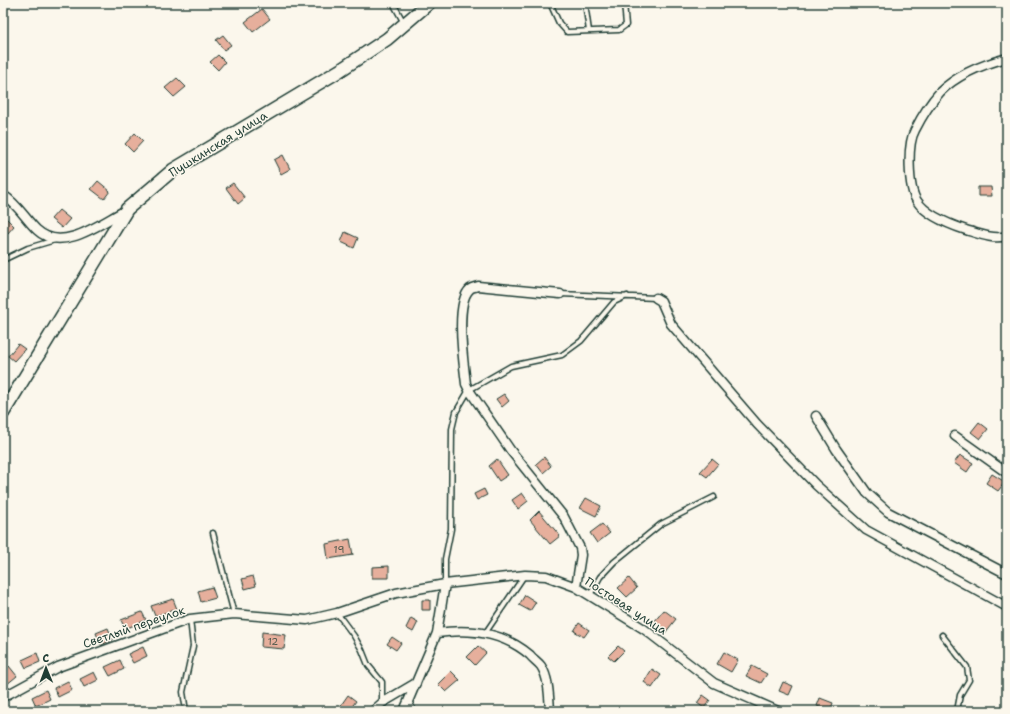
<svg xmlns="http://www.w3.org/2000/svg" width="1010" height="714" font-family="'Shantell Sans',sans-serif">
	<rect width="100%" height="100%" fill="#fbf7ec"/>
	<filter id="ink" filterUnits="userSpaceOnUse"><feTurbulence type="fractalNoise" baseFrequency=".025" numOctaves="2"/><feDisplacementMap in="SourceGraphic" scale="8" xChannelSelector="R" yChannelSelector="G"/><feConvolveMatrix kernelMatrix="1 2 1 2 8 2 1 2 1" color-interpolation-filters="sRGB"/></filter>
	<g filter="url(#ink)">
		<path fill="#e6af9c" stroke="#1f3d34" d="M262 9 270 19 253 32 245 22Z
			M223 35 231 45 224 50 216 40Z
			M218 55 225 62 218 70 210 62Z
			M177 78 186 87 174 97 165 88Z
			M135 133 143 141 133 152 125 144Z
			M283 155 290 169 281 174 274 160Z
			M98 181 110 191 104 199 91 189Z
			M233 183 245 198 238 204 226 188Z
			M978 187H991L992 196H978Z
			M59 210 70 219 62 228 51 219Z
			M3 215 14 226 8 233 3 229Z
			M345 232 358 238 354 248 341 242Z
			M18 344 25 349 14 361 8 356Z
			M504 394 509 401 502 407 496 399Z
			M979 422 988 429 980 439 971 432Z
			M960 455 973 463 967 472 954 463Z
			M544 457 551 466 543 473 536 464Z
			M497 459 508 475 499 481 489 466Z
			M712 459 718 464 707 477 700 472Z
			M992 474 1005 482 998 491 986 483Z
			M484 489 487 495 477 500 474 494Z
			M522 493 528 501 518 509 512 500Z
			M586 498 601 506 596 516 580 508Z
			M539 511 560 536 550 544 530 520Z
			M602 524 610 533 597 543 590 533Z
			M350 539 353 555 328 559 326 544Z
			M389 566V578H372V567Z
			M253 576 256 586 245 589 242 579Z
			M629 578 637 588 627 597 618 588Z
			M212 587 216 598 201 602 198 591Z
			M525 595 536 602 530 611 519 605Z
			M173 599 177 609 155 616 151 606Z
			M422 600H430V610H422Z
			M664 610 676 619 665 633 653 623Z
			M142 612 146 620 125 629 121 620Z
			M411 618 418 622 413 632 406 628Z
			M579 623 589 630 584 637 574 631Z
			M108 628 113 640 101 645 96 633Z
			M262 632 286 635 284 649 261 647Z
			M392 637 401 643 396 650 387 644Z
			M478 646 486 653 475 665 467 657Z
			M618 646 624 651 614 661 608 656Z
			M143 647 147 656 133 663 128 654Z
			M724 652 738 660 731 672 717 664Z
			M37 653 40 662 26 668 22 660Z
			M120 660 124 669 110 676 105 667Z
			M9 666 17 676 6 685 3 682V671Z
			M752 666 767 674 761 683 746 676Z
			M652 669 661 675 652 688 644 682Z
			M451 671 460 680 446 692 438 684Z
			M94 672 98 680 84 687 80 679Z
			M68 681 72 690 58 697 54 688Z
			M783 682 793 686 789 695 779 691Z
			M46 690 50 699 36 706 32 697Z
			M348 695 356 701 349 711H343L339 708Z
			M703 695 710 700 704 708 697 703Z
			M820 698 833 703 830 711 817 706Z"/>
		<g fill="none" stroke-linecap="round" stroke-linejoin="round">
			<g stroke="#1f3d34" stroke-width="7">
				<path id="service" d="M393 3 404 23
					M550 3 559 23 567 32 619 30 626 25 624 3
					M585 3 589 31
					M679 3V4
					M3 260 28 248 55 240
					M560 294 656 298
					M213 533 234 614
					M445 584V559L451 529 452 429 456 412 469 390 511 366 562 355 581 341 614 302 627 296
					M590 595 600 577 614 562 661 524 714 497
					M337 613 354 636 362 650 368 665 382 682V702
					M486 632 524 576
					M942 635 967 667 969 680 960 695 957 711
					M409 701 414 711
					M186 711 183 692 193 646 190 619"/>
			</g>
			<g stroke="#1f3d34" stroke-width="11">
				<path id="minor" d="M1007 58C984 64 957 75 940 92 931 102 921 118 915 130 907 144 908 188 917 201 926 215 951 225 966 230 979 234 994 240 1007 236
					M3 195C17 203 26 220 37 230 62 254 102 222 126 210
					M560 294 478 286C476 287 472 287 470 289 454 303 464 365 466 384L469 390 511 451 564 517 580 548 581 555 576 587
					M656 298 661 301 671 324 757 424 816 485 866 530 1007 607
					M816 416 836 449 867 493 888 512 1007 574
					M955 436 1007 473
					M437 633C471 628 503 632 530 655 533 659 538 662 541 666 549 678 549 697 550 711
					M3 697 58 667 190 619 234 614 307 620 337 613 396 593 445 584 525 575 546 576 576 587 644 629 714 683 778 711
					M373 711 382 703 416 683
					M404 711 437 633 445 584"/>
			</g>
			<g stroke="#1f3d34" stroke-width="15">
				<path id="secondary" d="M3 413 127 209 173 170 339 71 387 39 429 3"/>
			</g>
			<use href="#service" stroke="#fbf7ec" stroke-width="4"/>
			<use href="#minor" stroke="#fbf7ec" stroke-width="8"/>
			<use href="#secondary" stroke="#fbf7ec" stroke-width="12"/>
		</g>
	</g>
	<g text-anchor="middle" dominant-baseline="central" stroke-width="3" stroke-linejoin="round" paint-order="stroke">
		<g font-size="10" fill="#515a4e">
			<text x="339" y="549">19</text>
			<text x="273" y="641">12</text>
		</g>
		<g font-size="12" fill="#1f3d34" stroke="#fbf7ec">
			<text transform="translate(218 144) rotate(-32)">Пушкинская улица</text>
			<text transform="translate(626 606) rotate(33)">Постовая улица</text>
			<text transform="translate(134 627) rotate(-19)">Светлый переулок</text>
		</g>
	</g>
	<rect width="1010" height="714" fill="none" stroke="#fbf7ec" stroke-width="16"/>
	<rect x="8" y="8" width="994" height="698" fill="none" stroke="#1f3d34" stroke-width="1.5" filter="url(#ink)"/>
	<g transform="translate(46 668) rotate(359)" stroke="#fbf7ec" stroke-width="3" paint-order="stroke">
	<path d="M0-3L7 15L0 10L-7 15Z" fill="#1f3d34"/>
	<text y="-6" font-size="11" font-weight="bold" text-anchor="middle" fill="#1f3d34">С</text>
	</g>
</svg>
